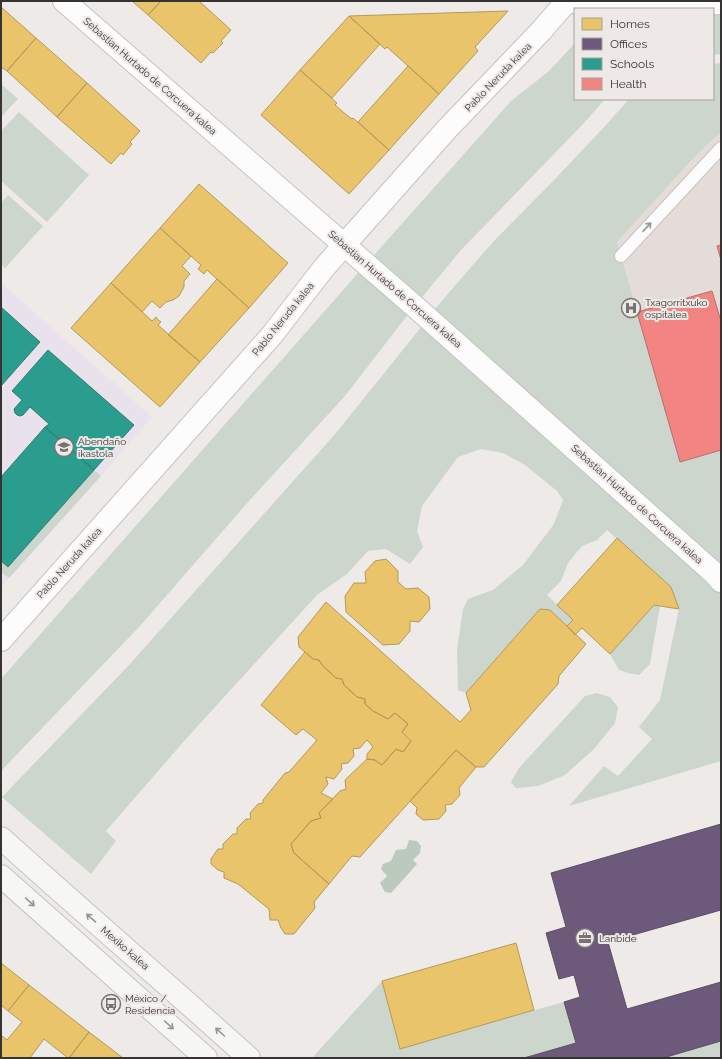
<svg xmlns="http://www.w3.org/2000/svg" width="722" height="1059" font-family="Raleway,sans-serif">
	<rect width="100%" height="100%" fill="#edeae8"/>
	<path fill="#e4dcd8" d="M721 106V543L504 350Z"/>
	<path fill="#e9e2ec" d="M1 283 152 417 101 476 1 587Z"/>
	<path fill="#ccd6cc" d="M713 12H721V54L713 55Z
		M574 44 575 45V99H605L584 123 461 250 423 296 420 298 374 259 375 254 511 101 549 71Z
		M721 63V132L698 153 617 242 680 462 721 450V571L435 311V309L471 267 494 241 556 178 606 125 629 99H713V64Z
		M1 84 18 99 1 117Z
		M19 112 89 175 47 222 1 181V131Z
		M8 195 43 226 5 268 1 264V203Z
		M359 272 409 313 345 396 249 501 139 627 1 771V679Z
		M422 326 700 571 721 593V761L569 806 604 766 618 776 652 739 639 727 660 700 679 609 670 587 607 530 597 540 582 546 568 563 561 581 547 595 573 620 567 626 550 610 540 609 466 693 458 690 457 649 463 609 468 599 493 590 523 565 554 524 563 500 557 491 525 465 503 453 481 449 458 457 422 506 417 531 423 547 410 564 386 549 368 551 347 574 317 595 185 740 106 831 116 841 91 874 2 797 130 664 336 433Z
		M94 470 101 476 9 578 1 572V561L8 567Z
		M654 605 660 606 650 664 639 675 628 673 619 670 610 654Z
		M597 693 610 697 618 707 615 723 594 749 565 775 538 786 516 788 511 782 519 768 585 696Z
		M382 981 400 1048 564 1002 576 1043 524 1058H312Z
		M721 1041V1058H663Z"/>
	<path fill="#bcc9bd" d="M409 840 417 841 421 846 420 853 413 860 417 864 391 893 385 892 380 883 387 876 381 869 383 864 391 861 396 850 406 849Z"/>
	<path fill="#e9c46a" stroke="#b3995a" d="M132 1H161L148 15Z
		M161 1H199L231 30 221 41 223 43 213 53 211 52 201 63 148 15Z
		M1 7 36 38 7 71 1 67Z
		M508 11 475 47 478 51 439 94 387 47 385 49 349 16Z
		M349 16 380 44 332 98 300 70Z
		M36 38 87 83 57 117 7 71Z
		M408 66 439 94 389 150 358 122Z
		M300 70 337 103 335 105 343 112 352 119 353 118 389 150 349 194 261 115Z
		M87 83 140 131 130 142 132 144 123 155 121 153 111 164 57 117Z
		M199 184 288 263 249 308 207 270 204 274 198 269 201 265 160 228Z
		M160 228 191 256 182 266 190 274 184 281V287L179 296 173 300 166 302 160 308 152 301 142 312 111 283Z
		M217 279 249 308 200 362 168 335Z
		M111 283 152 321 156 317 158 320 161 322 158 325 200 362 160 407 71 328Z
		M617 538 671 587 679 609 654 605 610 654 582 628 575 635 567 626 573 620 557 605Z
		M386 559 398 571V582L406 589 418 588 429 597 430 609 419 622 410 621V631L399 644 383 645 346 612 345 596 354 583H366L365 572 375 561Z
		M326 602 460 722 471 710 466 693 540 609 550 610 586 644 559 676 558 684 484 767H476L456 750 360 857 352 856 329 884 294 853 291 844 311 821 321 818 319 813 340 791 346 789 345 780 367 759 375 760 382 765 396 749 403 752 411 741 402 732 408 724 395 713 388 719 373 711 365 704V699L357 697 344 685 342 679 336 678 322 665 319 660 313 659 299 647 298 637Z
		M305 652 313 659 319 660 322 665 336 678 342 679 344 685 357 697 365 699V704L373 711 388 719 395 713 408 724 402 732 411 741 403 752 396 749 382 765 375 760 367 759V754L373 747 367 740 360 748 353 749 354 756 348 763 341 764 342 769 334 779 326 777 328 784 321 793 333 799 319 813 321 818 311 821 291 844 294 853 329 884 314 902 315 908 294 934H285L281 928 278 920H270L269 909 238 884 224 878V872L218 870 211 864V859L218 849H223V844L233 834H237V828L246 819H251L250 813 258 804 263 803V800L285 773 289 772 317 740 303 729 296 735 261 705Z
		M456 750 476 767 459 788 460 795 452 804 445 805 446 811 439 819 423 820 416 814 417 808 410 801Z
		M516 943 534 1010 400 1049 382 981Z
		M1 963 29 985 8 1011 1 1005Z
		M29 985 89 1032 69 1058H68L44 1039 30 1058H1V1035L7 1040 22 1022 8 1011Z
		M89 1032 123 1058H69Z"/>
	<path fill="#6d597a" stroke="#5c4e65" d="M721 824V910L608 942 627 1009 721 982V1041L663 1058H524L576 1043 564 1002 580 997 574 975 559 979 546 933 566 927 551 873Z"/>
	<path fill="#2a9d8f" stroke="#2e7e73" d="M1 307 40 342 1 386Z
		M48 350 134 425 94 470 45 427 49 424 30 407 23 415 20 416 17 415 15 413 14 409 22 400 12 391Z
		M45 427 94 470 8 567 1 561V477Z"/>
	<path fill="#f28482" stroke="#ba6c6a" d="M721 245V260L717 246Z
		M712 291 721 321V450L680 462 637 312Z"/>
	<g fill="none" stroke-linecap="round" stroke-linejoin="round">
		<g stroke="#c5c3c2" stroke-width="14">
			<path id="lane" d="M621 256 721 148"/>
		</g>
		<g stroke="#c5c3c2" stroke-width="24">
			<path id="street" d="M64 1 420 311 714 573 721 581
				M576 1 582 7H592L721 3
				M1 640 272 335 323 269 345 244 447 129 541 31 567 1"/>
		</g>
		<g stroke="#c5c3c2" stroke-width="24">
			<path id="secondary" d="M1 838C83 912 167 984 249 1058
				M1 876 206 1058"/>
		</g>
		<use href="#lane" stroke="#fcfcfc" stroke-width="12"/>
		<use href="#street" stroke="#fcfcfc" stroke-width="22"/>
		<use href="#secondary" stroke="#f6f6f2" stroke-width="22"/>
	</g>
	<defs><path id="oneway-shaft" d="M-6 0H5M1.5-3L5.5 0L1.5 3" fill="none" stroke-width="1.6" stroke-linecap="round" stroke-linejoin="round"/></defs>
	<use stroke="#999898" href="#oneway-shaft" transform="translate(647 227) rotate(-47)"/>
	<g stroke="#969592">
		<use href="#oneway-shaft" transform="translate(30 902) rotate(42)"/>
		<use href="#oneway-shaft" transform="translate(91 918) rotate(-139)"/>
		<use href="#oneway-shaft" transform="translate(169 1025) rotate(42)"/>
		<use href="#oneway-shaft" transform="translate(220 1032) rotate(-138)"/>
	</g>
	<defs>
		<g id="hospital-ring" transform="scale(1)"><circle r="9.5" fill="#eee9e7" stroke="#767472" stroke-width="1.5"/><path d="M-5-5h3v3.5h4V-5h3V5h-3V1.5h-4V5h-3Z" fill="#767472"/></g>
		<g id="school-ring" transform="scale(1)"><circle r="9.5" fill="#eee9e7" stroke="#767472" stroke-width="1.5"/><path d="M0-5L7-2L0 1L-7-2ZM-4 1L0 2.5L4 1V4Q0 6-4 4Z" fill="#767472"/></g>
		<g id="office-ring" transform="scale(1)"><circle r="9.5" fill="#eee9e7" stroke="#767472" stroke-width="1.5"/><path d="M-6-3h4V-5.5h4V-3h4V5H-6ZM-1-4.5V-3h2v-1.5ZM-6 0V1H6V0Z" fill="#767472"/></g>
		<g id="bus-ring" transform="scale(1)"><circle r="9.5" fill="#eee9e7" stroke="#767472" stroke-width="1.5"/><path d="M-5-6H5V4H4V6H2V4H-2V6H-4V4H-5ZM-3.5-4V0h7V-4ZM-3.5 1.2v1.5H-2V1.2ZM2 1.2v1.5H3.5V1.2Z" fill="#767472"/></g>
	</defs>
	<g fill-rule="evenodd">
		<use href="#hospital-ring" x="631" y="308"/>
		<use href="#school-ring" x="64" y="447"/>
		<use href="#office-ring" x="585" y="938"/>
		<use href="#bus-ring" x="111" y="1004"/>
	</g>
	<g text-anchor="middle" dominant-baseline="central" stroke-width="4" stroke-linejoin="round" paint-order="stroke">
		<g font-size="10" fill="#363433" stroke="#eee9e7">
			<text transform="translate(150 76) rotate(41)">Sebastian Hurtado de Corcuera kalea</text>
			<text transform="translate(498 77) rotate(-46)">Pablo Neruda kalea</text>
			<text transform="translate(395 289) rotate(41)">Sebastian Hurtado de Corcuera kalea</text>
			<text transform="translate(283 319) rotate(-51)">Pablo Neruda kalea</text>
			<text transform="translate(637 504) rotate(42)">Sebastian Hurtado de Corcuera kalea</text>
			<text transform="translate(69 563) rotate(-48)">Pablo Neruda kalea</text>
			<text transform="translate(125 948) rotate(41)">Mexiko kalea</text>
		</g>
		<g font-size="10" fill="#363433" stroke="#eee9e7" text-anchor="start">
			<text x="645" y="302">Txagorritxuko<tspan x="645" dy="12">ospitalea</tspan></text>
			<text x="78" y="441">Abendaño<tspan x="78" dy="12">ikastola</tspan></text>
			<text x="599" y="938">Lanbide</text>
			<text x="125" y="998">México /<tspan x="125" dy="12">Residencia</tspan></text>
		</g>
	</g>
	<rect width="722" height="1059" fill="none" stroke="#363433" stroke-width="4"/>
	<rect x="574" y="8" width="140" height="92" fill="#eee9e7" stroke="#a4a19f"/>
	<rect x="582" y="18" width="20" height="12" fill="#e9c46a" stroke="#a4a19f"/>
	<text x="610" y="28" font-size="12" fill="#363433">Homes</text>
	<rect x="582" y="38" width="20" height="12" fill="#6d597a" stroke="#a4a19f"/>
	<text x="610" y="48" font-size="12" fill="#363433">Offices</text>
	<rect x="582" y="58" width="20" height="12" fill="#2a9d8f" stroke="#a4a19f"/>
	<text x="610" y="68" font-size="12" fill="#363433">Schools</text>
	<rect x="582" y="78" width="20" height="12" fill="#f28482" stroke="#a4a19f"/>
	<text x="610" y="88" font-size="12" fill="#363433">Health</text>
</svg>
